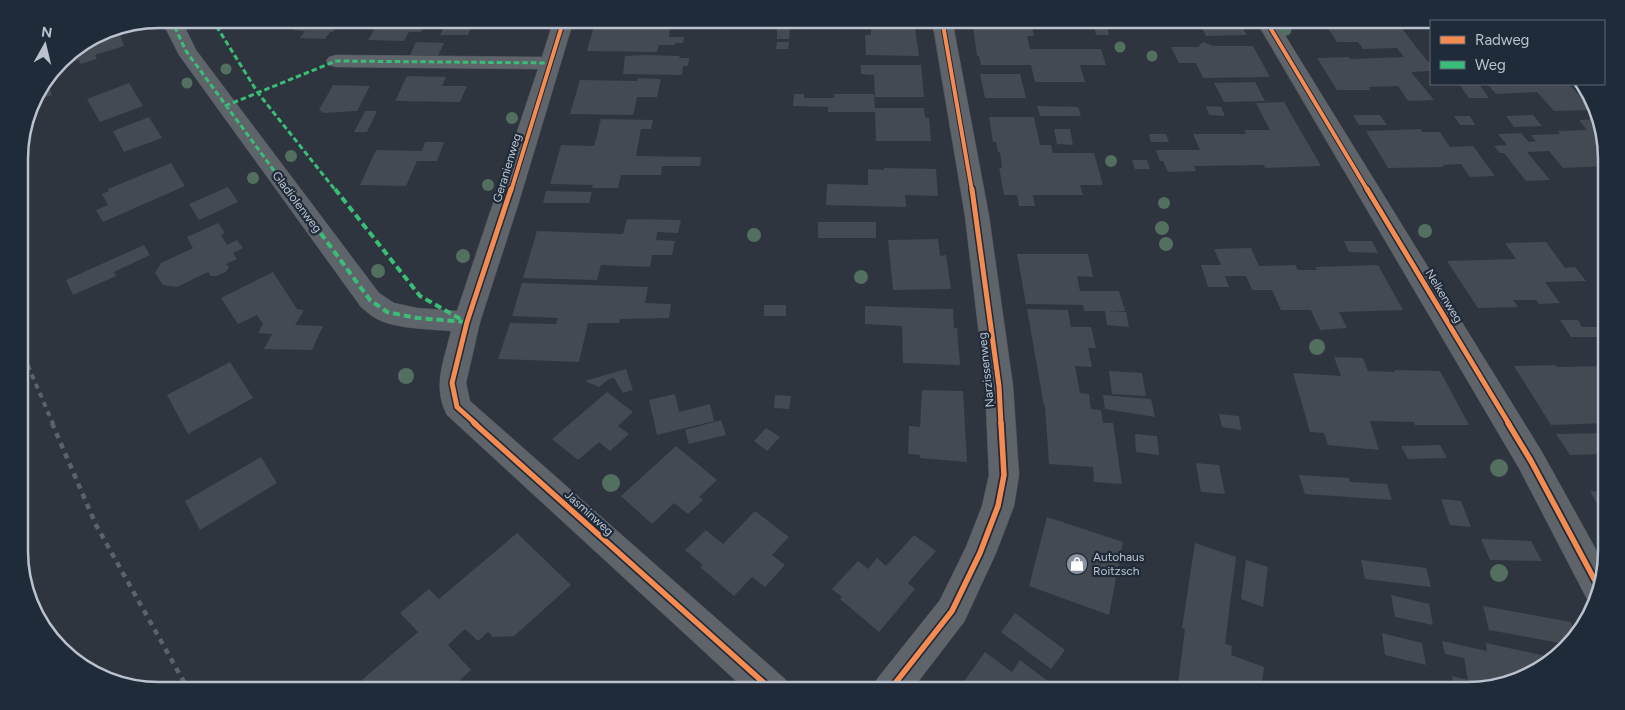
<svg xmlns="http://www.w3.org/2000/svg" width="1625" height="710" font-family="Figtree,sans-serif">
	<rect width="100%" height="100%" fill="#2e353e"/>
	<path fill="#434a51" d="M302 19H342L333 32H330L325 39 300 38 305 31 293 30Z
		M416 19H428L421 32H409L404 41 368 40 380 20 415 21Z
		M443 19H482L480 23H473L468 35H440L445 25H440Z
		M972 19H1026L1027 27H1032L1034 36H1027L1030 49H1101L1106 65H1080L1085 82H1035L1031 65H981L979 56H977Z
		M1215 19H1237L1247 35 1206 36 1201 26H1218Z
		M1292 19H1317L1318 21H1293Z
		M1376 19H1386L1390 25H1380Z
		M1427 19H1466L1475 20 1434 21Z
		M595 22H640L639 28 670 27 669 37H684L683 43H675V45H659L657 52 587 51Z
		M1094 26 1107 27 1109 35H1096Z
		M1400 26 1428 62H1431V71L1411 72 1434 100 1408 101 1398 86 1369 87 1370 90H1337L1317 58 1349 57 1350 59 1404 57 1397 48 1363 49 1358 42H1337L1327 27Z
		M117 27 124 46 95 55 97 59 80 64 79 60 56 67 66 54 105 29Z
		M871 28H915L919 56 866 55 865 35H871Z
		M777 29H790L789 39H777Z
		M416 42 444 43 438 56 410 55Z
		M777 42H789L788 49H776Z
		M1203 42 1213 46H1253L1270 77 1203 78 1196 63H1179L1171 47H1198Z
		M645 55 680 56 679 58H689L688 66H683L682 75 623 74 625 56Z
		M861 65H921L924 97H875L874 75 861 74Z
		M980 74H1020L1026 98H985Z
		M407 76 446 77 442 86H467L460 102 395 101Z
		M638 78 661 79 657 97H637L633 115 570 114 580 80 637 81Z
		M1255 82 1265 101 1224 102 1214 83Z
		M129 83 143 106 100 122 87 99Z
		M48 84 52 95 32 102 41 87Z
		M1459 84H1479L1489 98H1469Z
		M1487 84H1569L1592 110 1554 111 1537 92 1496 94Z
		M333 85 370 86 357 111 324 113 319 110Z
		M794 94H804V98H834V94H874L875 108H924L925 117 929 118 931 141H876L875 112H828V107L793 106Z
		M1284 102 1321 166 1265 168 1264 165 1194 166 1196 171 1168 172 1163 161H1160L1156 150H1200L1193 134H1246L1244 130H1270L1256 103Z
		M1037 106 1078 107 1081 116H1040Z
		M1206 106 1221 107 1225 116 1209 115Z
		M365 111H377L367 132H354Z
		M1353 115H1380L1387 125H1359Z
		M1533 115 1542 126 1514 127 1506 116Z
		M1454 116H1470L1475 125H1460Z
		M149 117 162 138 124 152 113 131Z
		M989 117H1034L1040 145H1051L1053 153H1094L1103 185H1080L1083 195H1033L1035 206H1019L1017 195H1004L999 167 1002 168 1000 152H998L996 142H993Z
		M601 119 653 120 651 129H641L636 156 701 157 700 166H662L661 175H621L618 188H592L593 185 550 184 561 145 594 146Z
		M1596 119 1605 140V166L1563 168 1549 151 1527 152 1550 180 1526 181 1504 153H1500L1494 146 1507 145 1498 134 1521 133 1529 142 1536 141 1531 135 1560 134 1558 131 1587 130 1579 120Z
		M1054 129H1070L1073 145 1057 144Z
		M1421 129 1422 132H1440L1450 147 1473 146 1495 176 1470 177 1461 164 1443 165 1444 167 1388 168 1366 131Z
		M1149 134H1166L1169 142H1151Z
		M425 142H444L437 161H417L406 186 360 185 376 150 422 151Z
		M1132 160H1147L1150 169H1135Z
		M171 163 185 186 103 222 96 210 108 205 102 194 109 191 108 189Z
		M884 168 936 169 938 196 905 195 906 207 826 205 827 184 868 185V169L884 170Z
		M228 187 238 202 199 220 189 204Z
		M546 191 592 192 589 203H543Z
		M627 219 681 220 678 233 657 232 656 240 675 241 672 255H652L650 267 601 265 597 280 523 278 537 231 623 234Z
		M818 222H876V238H818Z
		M218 223 225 233 221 235 227 245 237 240 243 248 233 253 237 259 226 264 229 267 226 272 216 276H211L208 272 177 287 163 285 155 273 161 263 193 248 187 237Z
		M1596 232H1605V244Z
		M938 239 940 256 946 255 951 289 893 290 888 240Z
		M1344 241H1372L1378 253 1349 252Z
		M1546 242 1565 268 1575 267 1586 281 1545 282 1560 303 1539 304 1536 300H1513L1518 307 1478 308 1447 261 1516 259 1505 243Z
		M144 245 150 255 114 272 116 276 73 295 66 280Z
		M1251 248 1259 266 1295 265 1298 270H1317L1315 267 1378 265 1403 310 1339 312 1347 328 1320 330 1311 310H1281L1272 290H1252L1246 276H1225L1229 287H1208L1201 265H1221L1214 249Z
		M1017 254H1088L1093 277 1077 276 1080 291H1119L1125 311H1109L1126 312 1129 327 1107 325 1105 311H1084L1083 305 1026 304Z
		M273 272 297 309 304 310 295 325 323 326 312 350 264 349 272 334 258 333 263 324 257 315 238 324 221 298Z
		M522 283 648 287 645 303 671 304 669 318 620 319 619 323H588L579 362 498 359 510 323 556 324 558 318 512 316Z
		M764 305H786V316H764Z
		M865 306 953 309 954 328H957L960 365 903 363 902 326 865 324Z
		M1027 309 1068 310 1071 327H1091L1096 348H1088L1092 367 1075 366 1080 393 1089 394 1091 409 1101 410 1103 423H1113L1122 484 1094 482 1093 467 1049 464 1045 406H1044Z
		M1560 320H1578L1582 327H1602L1606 337H1571Z
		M1334 357 1363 358 1368 371 1395 372 1394 370 1440 371 1469 425H1415L1414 422 1370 421 1379 450 1328 445 1324 433 1310 432 1293 373 1341 376Z
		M230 362 253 398 188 434 167 395Z
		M1555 365 1557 367 1606 366V423L1551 425 1514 366Z
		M626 369 633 390 623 393 614 378 609 379 599 387 585 381Z
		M1109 371 1142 373 1146 396 1112 394Z
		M922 390 963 391 967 462 920 458V455L908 454 909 426 920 427Z
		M607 392 633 412 618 426 629 434 610 451 599 442 578 460 552 439Z
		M675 394 679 412 710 404 714 421 657 435 649 400Z
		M775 395 791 396 789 409 774 408Z
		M1103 395 1151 399 1155 417 1105 409Z
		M1219 414 1239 416 1241 430 1222 427Z
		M721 420 726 435 689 444 685 430Z
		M766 428 780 437 767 451 754 441Z
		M1606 433V454L1570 455 1556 434Z
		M1135 434 1157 436 1159 455 1136 452Z
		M1440 445 1447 458 1408 459 1401 446Z
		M676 446 717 480 699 497 703 500 688 514 674 503 652 524 621 496Z
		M261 457 277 483 200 530 185 501Z
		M1196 463 1219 465 1225 494 1201 492Z
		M1299 475 1349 478 1350 482 1387 484 1392 500 1305 494Z
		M1590 491 1606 492V520Z
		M1441 499 1461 501 1471 527 1450 525Z
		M755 511 789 537 772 555 785 565 765 587 752 577 734 596 700 567 703 565 685 550 706 530 723 544Z
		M1047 517 1123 542 1109 615 1029 586Z
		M517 533 571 585 514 636 493 637 488 632 478 641 465 629 448 645 471 670 448 691H349L418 632 400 613 429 589 439 599Z
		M914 535 936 551 908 583 915 589 879 632 840 599 842 597 832 589 858 561 868 569 877 558 886 566Z
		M1481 539 1531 541 1542 561 1490 560Z
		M1195 543 1236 557 1225 644 1232 646 1231 655 1264 667 1261 691H1177L1185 629 1182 628Z
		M1246 560 1268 567 1263 607 1241 599Z
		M1361 560 1426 568 1431 587 1365 579Z
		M1391 595 1429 604 1433 625 1395 617Z
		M1483 606 1571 622 1574 633 1565 644 1489 630Z
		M1015 613 1065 650 1051 669 1001 632Z
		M1382 633 1422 643 1426 665 1385 655Z
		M1442 641 1487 651 1486 643 1555 658 1551 663 1475 691H1455L1452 676 1468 680 1464 658 1445 654Z
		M985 652 1012 672 1020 660 1061 691H957Z"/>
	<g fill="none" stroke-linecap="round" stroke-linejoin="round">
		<g stroke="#4d5158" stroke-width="1">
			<path id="minor" d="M161 19H181L196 50 379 293 394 303 417 308 457 311 538 69 336 67 329 65 326 61 329 57 336 55 542 57 554 19H574L518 205 480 322 466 383 470 401 785 679 791 691H747L447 415C432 386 444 361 451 331 430 329 396 329 377 319 371 316 366 311 361 307L179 55Z
				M932 19H952L989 216 1013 386 1019 475 1014 506 996 553 964 622 911 691H871L877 679 940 600 966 547 982 506 989 475 985 386 965 216Z
				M1255 19H1275L1542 452 1604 564 1596 603 1587 599 1520 470Z"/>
		</g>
		<use href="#minor" fill="#5f646b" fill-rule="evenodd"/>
		<path stroke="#5d626a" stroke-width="4" stroke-dasharray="5 5" stroke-linecap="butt" d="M20 347 53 424"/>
		<path stroke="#5d626a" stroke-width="4.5" stroke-dasharray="5.5 5.5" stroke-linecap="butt" d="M52 423 96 525 189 691"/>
		<path stroke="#3abd76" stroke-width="3" stroke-dasharray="5.5 3" stroke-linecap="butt" d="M171 19 186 51 289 191
			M212 19 258 93 336 191
			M225 106 336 61 550 63"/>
		<path stroke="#3abd76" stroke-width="4" stroke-dasharray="7 4" stroke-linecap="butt" d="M288 189 370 300 387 312 417 318 467 322
			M335 189 420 296 464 321"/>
		<g stroke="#202b3a" stroke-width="6">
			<path id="cycleway-far2" d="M942 19 972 191
				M1265 19 1368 191
				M511 191 564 19"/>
		</g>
		<g stroke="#202b3a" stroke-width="8">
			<path id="cycleway-far1" d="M972 189 999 386 1001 424
				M1367 189 1509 424
				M476 424 457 407 452 383 467 322 511 189"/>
		</g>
		<g stroke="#202b3a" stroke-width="9">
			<path id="cycleway" d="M474 423 773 691
				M1508 423 1531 461 1599 588
				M889 691 952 611 980 553 998 506 1004 475 1001 423"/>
		</g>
		<use href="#cycleway-far2" stroke="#f68b52" stroke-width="4"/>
		<use href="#cycleway-far1" stroke="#f68b52" stroke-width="5"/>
		<use href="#cycleway" stroke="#f68b52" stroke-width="5.5"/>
	</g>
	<g fill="#526f5f">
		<circle cx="1286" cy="30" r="5.5"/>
		<circle cx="1120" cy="47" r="5.5"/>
		<circle cx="1152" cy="56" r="5.5"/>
		<circle cx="226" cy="69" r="5.5"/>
		<circle cx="187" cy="83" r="5.5"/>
		<circle cx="512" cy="118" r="6"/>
		<circle cx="291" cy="156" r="6"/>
		<circle cx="1111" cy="161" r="6"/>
		<circle cx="253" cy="178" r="6"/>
		<circle cx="488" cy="185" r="6"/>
		<circle cx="1164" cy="203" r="6"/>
		<circle cx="1162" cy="228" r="7"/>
		<circle cx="1425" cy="231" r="7"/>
		<circle cx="754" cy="235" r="7"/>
		<circle cx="1166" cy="244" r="7"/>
		<circle cx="463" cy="256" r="7"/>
		<circle cx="378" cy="271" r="7"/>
		<circle cx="861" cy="277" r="7"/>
		<circle cx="1317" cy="347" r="8"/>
		<circle cx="406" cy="376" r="8"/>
		<circle cx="1499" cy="468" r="9"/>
		<circle cx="611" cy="483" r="9"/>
		<circle cx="1499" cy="573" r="9"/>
	</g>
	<defs>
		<g id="shop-disc" transform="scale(1.125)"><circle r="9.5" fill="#88919c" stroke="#202b3a"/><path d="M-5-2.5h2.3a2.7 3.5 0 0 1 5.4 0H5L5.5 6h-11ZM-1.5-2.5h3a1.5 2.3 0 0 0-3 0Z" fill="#fff"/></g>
	</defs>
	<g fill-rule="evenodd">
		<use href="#shop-disc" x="1077" y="564"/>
	</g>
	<g text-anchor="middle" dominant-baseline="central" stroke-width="4.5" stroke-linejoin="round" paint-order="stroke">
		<g font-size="12" fill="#b9c2ce" stroke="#202b3a">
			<text transform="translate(507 168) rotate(-73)">Geranienweg</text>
			<text transform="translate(297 202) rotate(53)">Gladiolenweg</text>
			<text transform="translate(1444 296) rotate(59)">Nelkenweg</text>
			<text transform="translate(986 370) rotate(-96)">Narzissenweg</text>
			<text transform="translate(589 513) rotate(42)">Jasminweg</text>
		</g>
		<g font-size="12" fill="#b9c2ce" stroke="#202b3a" text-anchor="start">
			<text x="1093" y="557">Autohaus<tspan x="1093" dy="14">Roitzsch</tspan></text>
		</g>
	</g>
	<path d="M0 0H1625V710H0ZM159 28H1467A131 131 0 0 1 1598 159V551A131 131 0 0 1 1467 682H159A131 131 0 0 1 28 551V159A131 131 0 0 1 159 28Z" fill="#202b3a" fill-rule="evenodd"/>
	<path fill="none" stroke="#b9c2ce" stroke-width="2.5" d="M159 28H1467A131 131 0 0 1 1598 159V551A131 131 0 0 1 1467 682H159A131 131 0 0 1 28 551V159A131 131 0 0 1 159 28Z"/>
	<rect x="1430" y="20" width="175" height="65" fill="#202b3a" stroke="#5d6775"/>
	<rect x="1440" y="36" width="25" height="8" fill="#f68b52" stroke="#5d6775"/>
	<text x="1475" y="45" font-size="15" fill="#b9c2ce">Radweg</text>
	<rect x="1440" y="61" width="25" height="8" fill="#3abd76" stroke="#5d6775"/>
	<text x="1475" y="70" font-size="15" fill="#b9c2ce">Weg</text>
	<g transform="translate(45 45) rotate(8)" stroke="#202b3a" stroke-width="4" paint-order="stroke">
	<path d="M0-4L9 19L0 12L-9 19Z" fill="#b9c2ce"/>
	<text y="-8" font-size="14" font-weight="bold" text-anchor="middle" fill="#b9c2ce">N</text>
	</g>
</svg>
